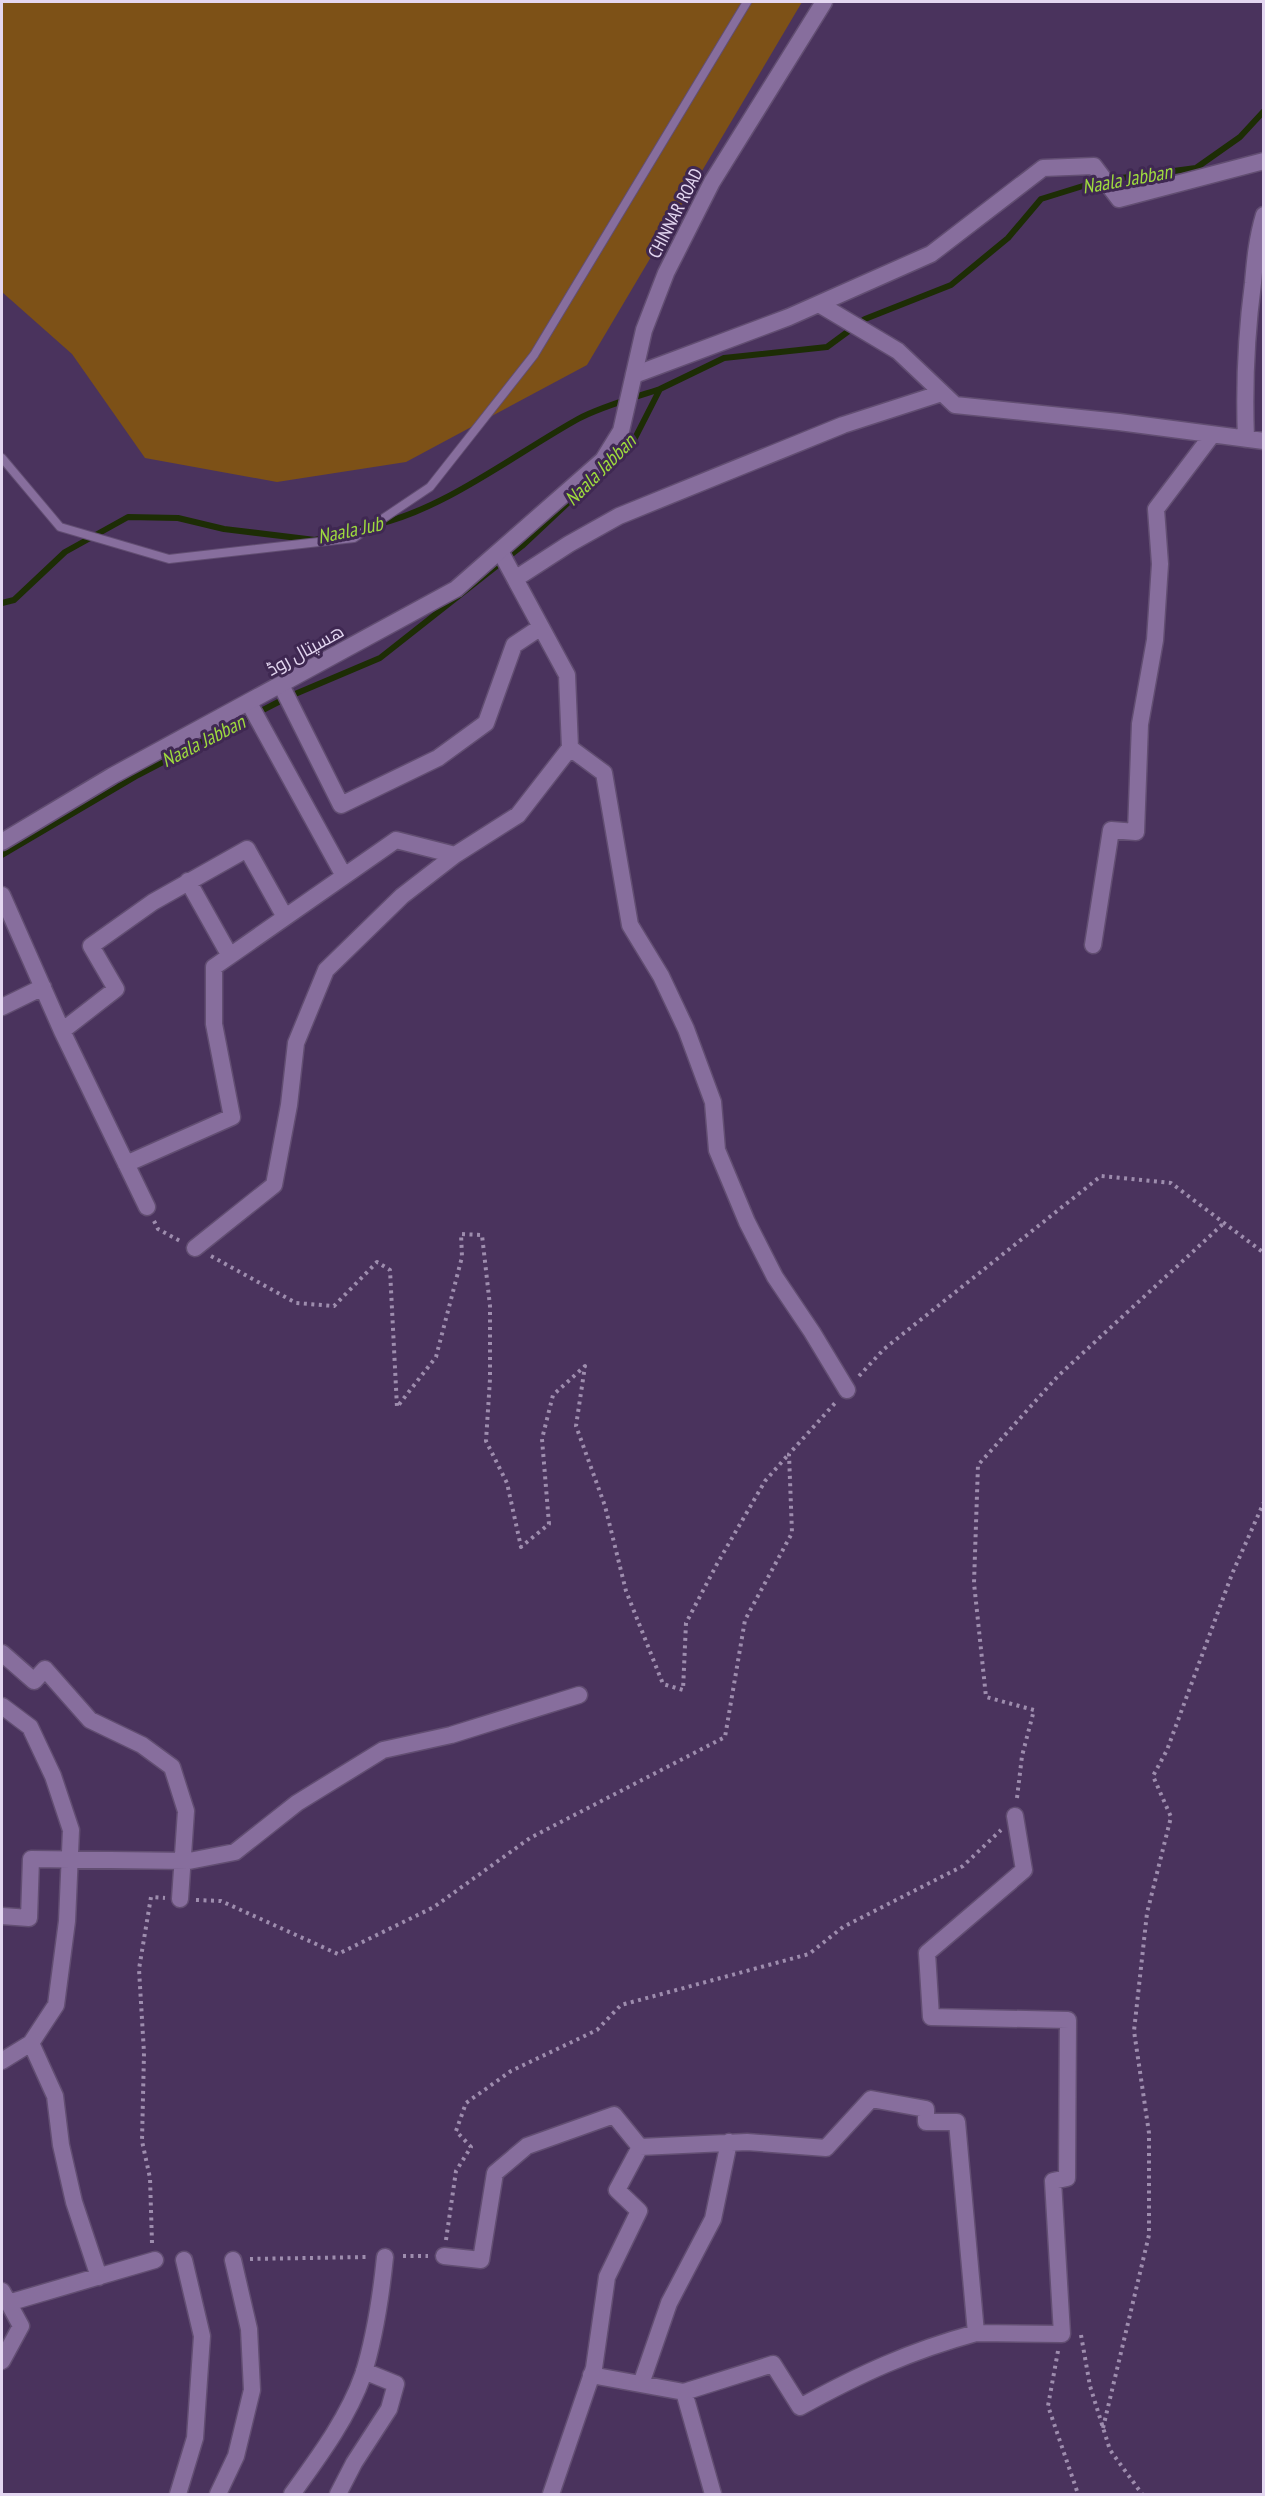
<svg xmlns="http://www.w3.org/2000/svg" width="1265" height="2496" font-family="'PT Sans Narrow',Cairo,sans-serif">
	<rect width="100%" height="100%" fill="#4a335d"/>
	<path fill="#7d5117" d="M2 2H802L587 365 406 462 277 482 145 458 72 354 2 292Z"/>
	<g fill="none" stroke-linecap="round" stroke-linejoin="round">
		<path stroke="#1d2d05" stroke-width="6" d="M606 467 633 442 660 389 724 358 827 347 865 319 951 285 1008 238 1041 199 1099 181 1196 168 1240 137 1264 111
			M375 525C445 509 515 454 578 419 602 406 633 398 660 389
			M2 603 14 600 65 552 128 517 178 518 224 529 315 540 365 528
			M2 855 138 775 288 697 380 658 522 546 588 484"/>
		<g stroke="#624e72" stroke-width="10">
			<path id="service" d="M2 458 60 527 169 559 354 538 430 487 534 355 747 2"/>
		</g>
		<g stroke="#624e72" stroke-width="19">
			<path id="minor" d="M819 304 898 351 955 405 1119 422 1264 441
				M634 375 789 317 931 254 1043 168 1094 166 1119 199 1264 161
				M1246 439C1244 387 1246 336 1253 283 1255 260 1257 238 1264 215
				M515 579 569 544 619 516 843 425 942 393
				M281 685 341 805 438 758 486 723 514 645 541 627
				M249 703 344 876
				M570 748 604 773 630 925 661 976 686 1029 713 1102 717 1150 747 1222 775 1277 812 1332 847 1390
				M188 881 230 956
				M2 895 62 1031 147 1207
				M1093 945 1111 830 1136 832 1140 724 1155 640 1160 564 1156 509 1212 435
				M2 1007 43 987
				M62 1031 116 989 91 946 153 902 247 849 285 917
				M126 1164 232 1117 214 1024V967L396 840 455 855 518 815 570 748 567 675 500 551
				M195 1248 274 1185 289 1105 296 1043 326 970 402 896 455 855
				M2 1653 34 1681 45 1669 90 1720 142 1745 172 1767 186 1811 180 1899
				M2 1706 30 1727 53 1776 71 1830 67 1921 56 2005 31 2043 2 2061
				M2 1916 29 1918 31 1859 189 1861 235 1852 297 1803 383 1750 451 1735 579 1695
				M31 2043 55 2096 61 2145 74 2202 99 2277
				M640 2147 747 2142 826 2148 871 2099 926 2109V2122H957L976 2333 1062 2334 1053 2181 1067 2178 1068 2020 931 2017 927 1953 1024 1870 1015 1816
				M444 2256 481 2260 495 2173 527 2146 614 2115 640 2147 617 2190 639 2211 607 2277 594 2368 551 2494
				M2 2291 21 2326 2 2361
				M8 2303 155 2260
				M591 2375 684 2392 713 2494
				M641 2384 669 2303 713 2219 729 2142
				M684 2392 773 2364 800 2407C860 2374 910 2351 976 2333
				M178 2494 195 2438 202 2336 184 2260
				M218 2494 236 2456 252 2390 249 2329 233 2260
				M292 2494C318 2458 348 2418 363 2375 375 2337 381 2296 385 2257
				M338 2494 354 2463 389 2409 396 2384 364 2371"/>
		</g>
		<g stroke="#624e72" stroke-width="19">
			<path id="secondary" d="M2 842 112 776 456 589 603 460 621 431 644 330 666 273 712 182 824 2"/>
		</g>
		<path stroke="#9e8dae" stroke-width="4" stroke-dasharray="3 4.5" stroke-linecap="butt" d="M154 1221 158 1229 180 1241
			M211 1256 296 1303 334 1306 377 1262 390 1270 397 1407 436 1357 462 1257 461 1234 482 1235 490 1306V1379L486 1441 507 1483 521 1547 549 1524 542 1439 553 1395 585 1366 576 1426 605 1506 626 1591 663 1684 683 1690 686 1623 717 1564 765 1481 788 1455
			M859 1376 884 1349 1101 1176 1171 1183 1264 1253
			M1017 1798 1022 1756 1034 1710 986 1697 974 1583 978 1465 1058 1376 1224 1223
			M196 1900 221 1901 338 1954 434 1907 530 1838 725 1737 745 1620 792 1533 789 1454 836 1402
			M446 2240 456 2171 471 2147 456 2131 466 2103 511 2071 597 2030 621 2005 809 1954 843 1927 963 1866 1001 1830
			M152 2243 150 2178 142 2141 144 2053 139 1969 151 1897 165 1898
			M403 2256H428
			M250 2259 368 2257
			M1081 2335 1090 2386 1110 2450 1142 2494
			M1058 2351 1048 2406 1078 2494
			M1103 2428 1149 2235V2133L1134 2031 1147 1913 1171 1817 1153 1776 1167 1750 1232 1574 1264 1502"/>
		<use href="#service" stroke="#876e9d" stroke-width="8"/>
		<use href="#minor" stroke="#876e9d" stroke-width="16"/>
		<use href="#secondary" stroke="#876e9d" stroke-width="16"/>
	</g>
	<g text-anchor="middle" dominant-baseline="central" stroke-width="6" stroke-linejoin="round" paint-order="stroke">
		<g font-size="18" fill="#e4d7f1" stroke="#3f2852">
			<text transform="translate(675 213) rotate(-63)">CHINNAR ROAD</text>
			<text transform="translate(305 650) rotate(-29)">ھسپتال روڈ</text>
		</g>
		<g font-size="20" font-style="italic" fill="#9eda3e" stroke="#3f2852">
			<text transform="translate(1127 179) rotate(-10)">Naala Jabban</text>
			<text transform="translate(600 470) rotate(-45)">Naala Jabban</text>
			<text transform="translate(350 530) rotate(-12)">Naala Jub</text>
			<text transform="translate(203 741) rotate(-27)">Naala Jabban</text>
		</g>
	</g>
	<rect width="1265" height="2496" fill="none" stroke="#e4d7f1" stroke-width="6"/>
</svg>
